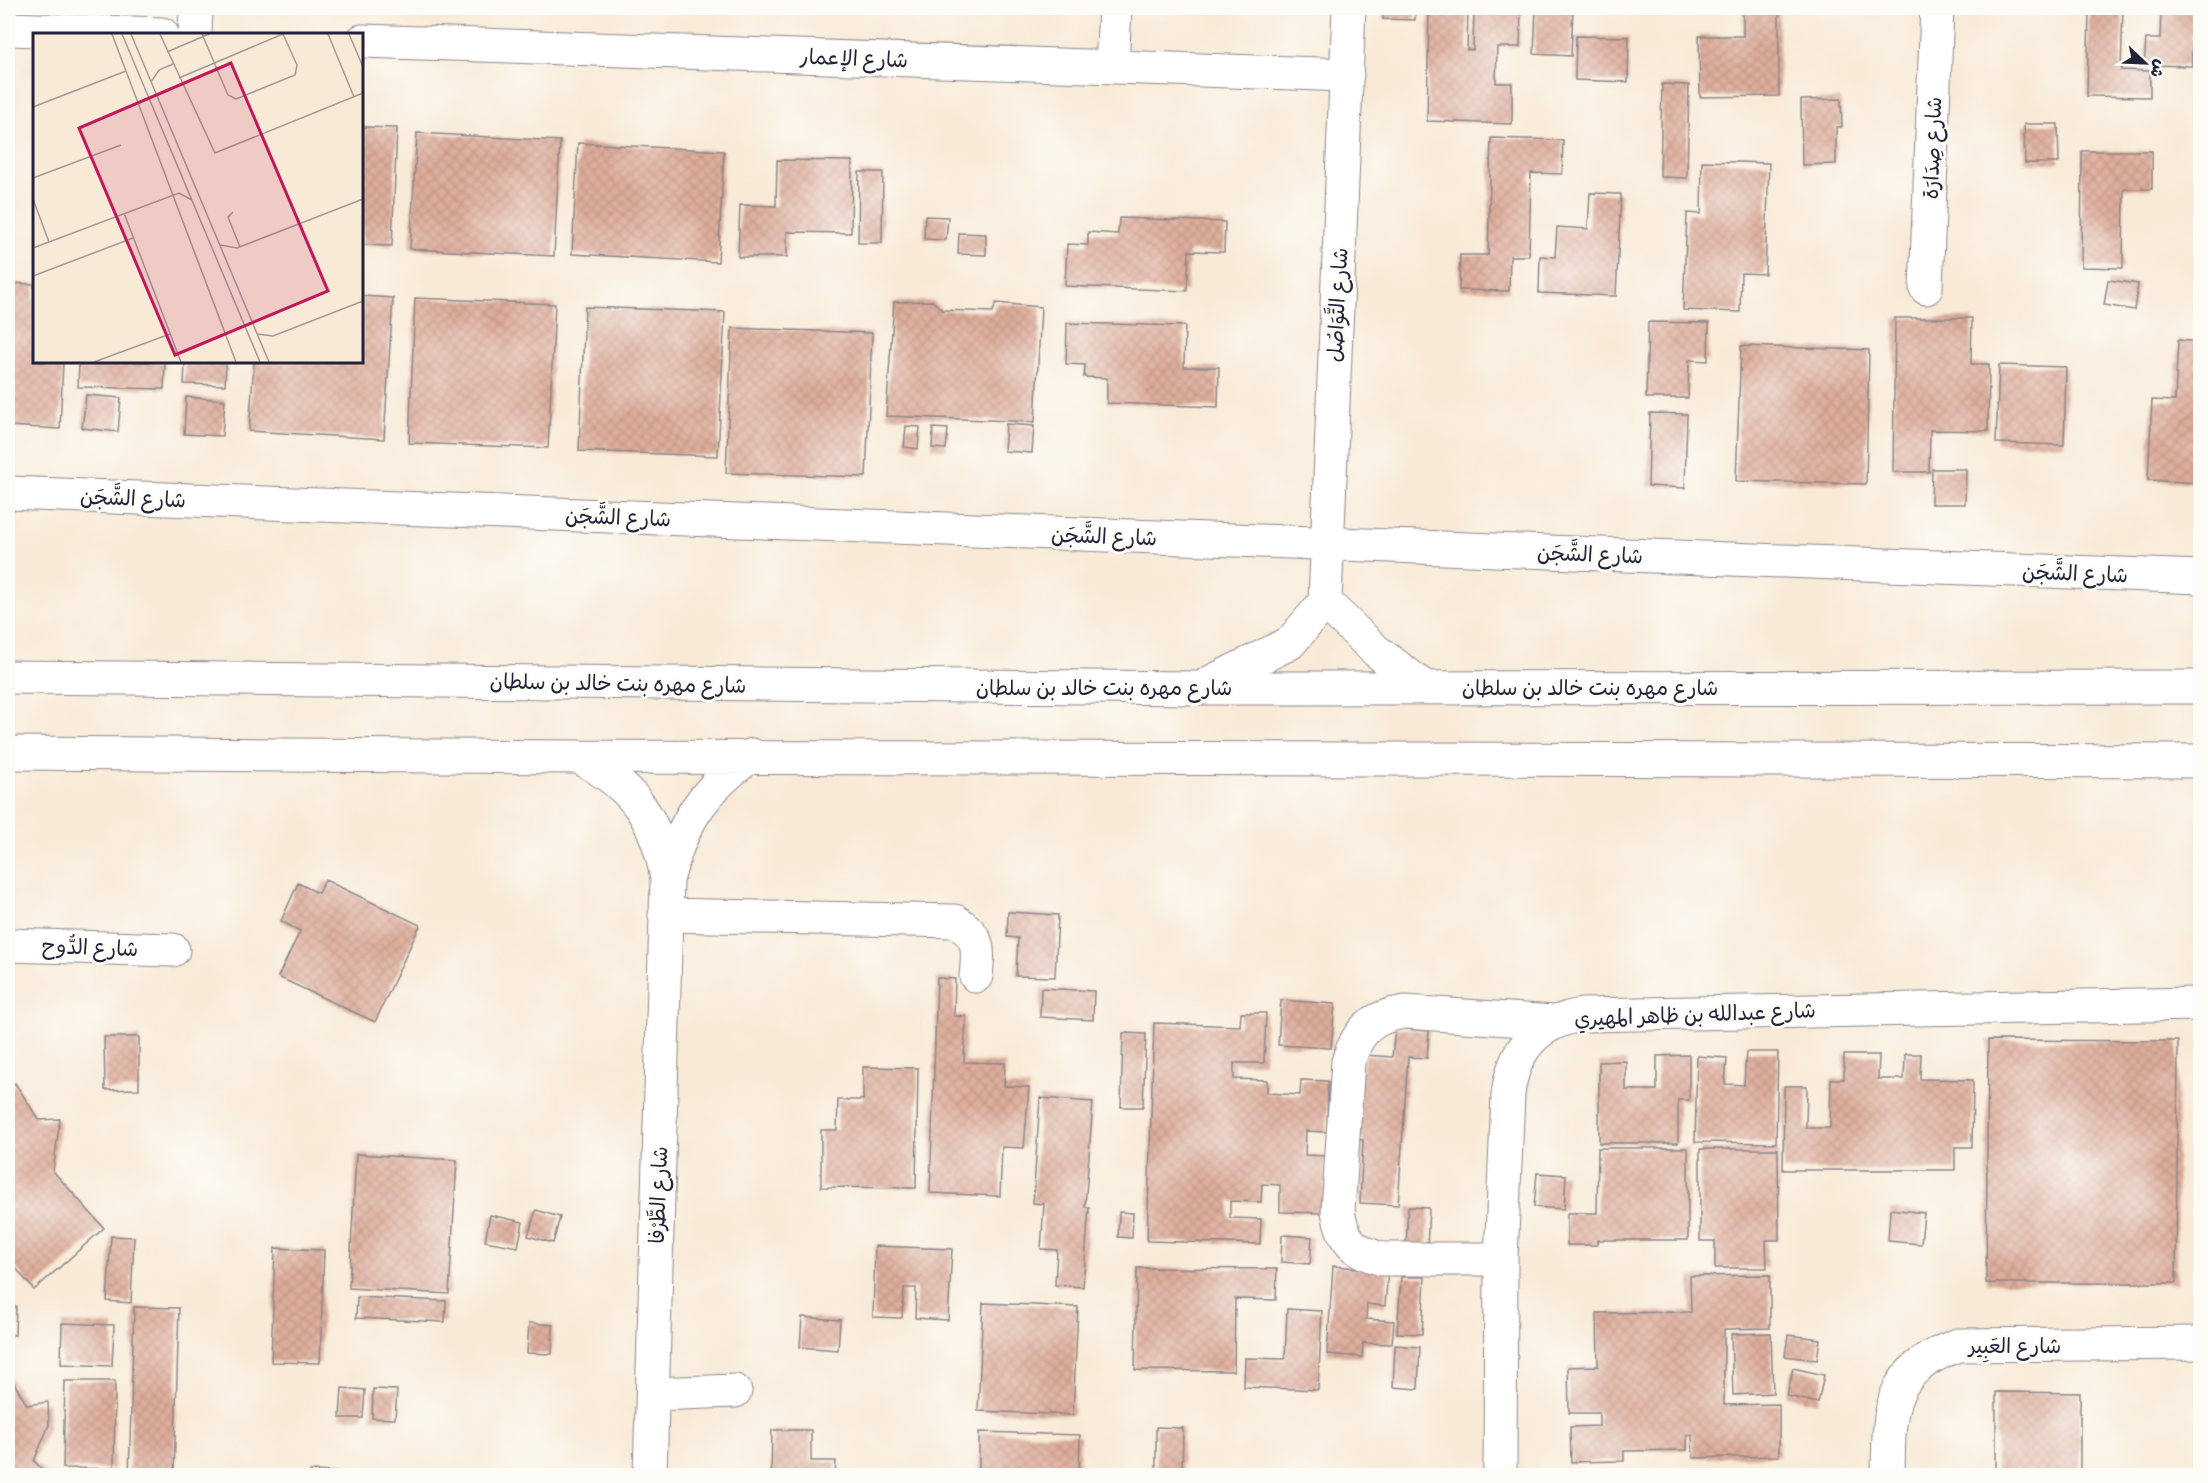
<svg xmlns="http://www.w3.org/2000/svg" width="2208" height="1483" font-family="Itim,'Playpen Sans Arabic',sans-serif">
	<defs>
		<pattern id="building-cross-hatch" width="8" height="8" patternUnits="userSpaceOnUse" patternTransform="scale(1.5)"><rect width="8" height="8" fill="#dfae9c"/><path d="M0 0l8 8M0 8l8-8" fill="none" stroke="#bf9587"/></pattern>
	</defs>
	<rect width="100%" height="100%" fill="#fdfcf7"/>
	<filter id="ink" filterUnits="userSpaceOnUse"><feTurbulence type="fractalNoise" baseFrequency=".0167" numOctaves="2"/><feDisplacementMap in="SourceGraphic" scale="12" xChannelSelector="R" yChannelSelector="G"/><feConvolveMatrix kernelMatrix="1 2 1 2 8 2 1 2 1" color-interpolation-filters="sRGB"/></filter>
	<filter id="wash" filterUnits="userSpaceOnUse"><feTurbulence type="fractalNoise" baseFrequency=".008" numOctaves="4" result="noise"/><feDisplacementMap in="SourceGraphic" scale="24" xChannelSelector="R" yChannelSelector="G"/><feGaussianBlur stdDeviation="1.35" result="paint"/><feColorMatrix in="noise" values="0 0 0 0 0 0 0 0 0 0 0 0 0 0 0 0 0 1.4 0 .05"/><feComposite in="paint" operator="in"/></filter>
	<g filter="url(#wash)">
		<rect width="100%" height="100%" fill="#f8ead7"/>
		<g id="blocks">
			<path fill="url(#building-cross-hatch)" d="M1383 8H1415V20L1383 19Z
				M1429 8H1468L1467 50H1473L1474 10 1521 8 1520 47H1497L1496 83H1512V124L1427 121Z
				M1536 8H1573L1571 56 1534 54Z
				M1743 8H1779V96L1700 97 1699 36H1743Z
				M2089 8H2123L2121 70 2150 71V97L2087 96Z
				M2161 8H2193L2192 66 2144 65 2146 39H2160Z
				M1576 36 1629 37 1628 82 1575 80Z
				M1662 84 1689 85 1687 178 1660 177Z
				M1841 99 1842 127H1836V164L1802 165 1801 100Z
				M2024 124H2058L2059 163H2025Z
				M362 127 397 128 392 246 362 245Z
				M417 133 560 141 554 256 410 249Z
				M1491 138 1563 140 1562 174 1531 173 1529 256H1510L1509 291 1459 290 1460 255H1488Z
				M578 143 724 151 718 262 572 254Z
				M2082 151H2152V189H2124L2123 268 2081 267Z
				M777 160 852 161 851 233 787 232V257H738L740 205 776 206Z
				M1702 161 1769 163 1765 274 1741 273 1740 312 1683 310 1687 213 1701 214Z
				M859 172H883L882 243H858Z
				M1590 193 1621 194 1616 296 1539 293 1540 256 1555 257 1557 227 1588 229Z
				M925 216 948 217 946 240 924 239Z
				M1119 218 1225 222 1224 252 1189 251 1187 291 1065 286 1067 244 1088 245V232L1118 234Z
				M959 233 986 234V255L958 254Z
				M2108 280 2138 284 2134 310 2104 305Z
				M8 283 34 284V362H63L60 429 8 426Z
				M362 296 393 298 384 439 249 431 254 362H362Z
				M415 298 555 304 548 448 409 443Z
				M933 301 942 310 993 312 996 303 1041 307 1035 422 886 416 894 302Z
				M585 307 725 312 718 456 579 451Z
				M1895 318H1972L1971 364H1989L1988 431 1930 430 1929 472H1893Z
				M1648 322 1709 323 1708 361 1689 360 1688 398H1646Z
				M1067 323 1185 326 1184 367H1219L1218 407 1107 403V378L1084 377 1085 365 1066 364Z
				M732 328 872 333 866 477 726 473Z
				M2178 340 2200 342V483L2148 480 2152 400 2175 401Z
				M1741 346 1869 350 1866 484 1736 481Z
				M79 362H165L164 389 78 387Z
				M185 362H226L225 385 184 384Z
				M1999 365 2066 367 2064 445 1996 443Z
				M86 395 121 398 118 432 82 428Z
				M186 397 225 400 222 436 184 434Z
				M1650 413 1687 414 1685 488 1648 486Z
				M1006 424 1034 426 1032 453 1004 451Z
				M906 426 920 427 918 449 904 447Z
				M933 428 948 429 946 449 932 448Z
				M1932 469H1966L1965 504H1931Z
				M325 880 420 925 375 1022 278 977 300 931 281 921 298 883 318 893Z
				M1008 912 1058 915 1055 977 1016 976 1018 938 1007 937Z
				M937 978 955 979 954 1016H966L964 1062 1005 1063 1004 1086 1029 1087 1024 1148 1002 1147 1000 1196 930 1193Z
				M1041 988 1094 991 1093 1020 1040 1017Z
				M1281 1000 1335 1004 1331 1048 1278 1045Z
				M1241 1013H1266L1264 1063H1234V1079L1267 1080V1093L1300 1095 1301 1080 1328 1081 1327 1132 1306 1131 1305 1155 1326 1156 1324 1213 1280 1212V1185L1262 1184 1261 1202 1230 1201V1218L1261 1219 1260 1244 1147 1241 1154 1023 1240 1026Z
				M1395 1028 1429 1031 1427 1058 1408 1057 1398 1205 1360 1203 1363 1140 1348 1139 1365 1055 1392 1057Z
				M1123 1033 1146 1034 1143 1107H1121Z
				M104 1037H139V1089L105 1090Z
				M1988 1040 2178 1041 2176 1283H1986Z
				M1746 1052H1778L1776 1143 1695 1142 1697 1056 1727 1058 1725 1084 1744 1085Z
				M1905 1054H1921L1920 1079 1973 1080 1972 1147H1955V1170H1783L1784 1086H1807L1806 1128H1830L1831 1079H1844V1055H1879L1878 1079H1904Z
				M1689 1055V1100H1678V1143H1599V1062L1626 1061V1090H1657V1056Z
				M863 1067 918 1068 916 1188 821 1187V1130H837L838 1100H863Z
				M15 1083 39 1120 60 1119 53 1171 104 1228 34 1290 8 1259V1086Z
				M1040 1098 1093 1102 1085 1207H1089L1083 1287 1055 1285 1057 1250 1041 1249 1044 1204 1033 1203Z
				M1598 1148H1688V1240H1598L1597 1245H1567V1213H1597Z
				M1700 1149H1778L1779 1240H1766L1767 1268H1715V1241H1700Z
				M356 1154 457 1160 449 1294 349 1288Z
				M1537 1173 1566 1175 1564 1209 1534 1207Z
				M1408 1207 1429 1208 1427 1248H1406Z
				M1890 1209 1924 1213 1921 1244 1888 1241Z
				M536 1210 560 1217 553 1243 528 1236Z
				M1119 1212 1133 1213 1132 1238 1118 1237Z
				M490 1215 523 1222 518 1247 485 1241Z
				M1282 1235 1312 1237 1310 1264 1281 1262Z
				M111 1236 134 1237 131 1303 107 1301Z
				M875 1246 952 1249 948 1320 915 1318 916 1288H904L902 1318 873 1317Z
				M275 1248 324 1250 320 1363 271 1362Z
				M1333 1266 1388 1270 1385 1306 1367 1304 1366 1319 1394 1321 1392 1344 1363 1343 1362 1357 1327 1354Z
				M1137 1268 1277 1269 1276 1300 1235 1299 1234 1371 1135 1370Z
				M1770 1275V1328L1724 1329V1405L1779 1404V1456L1693 1458 1692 1435H1687V1450L1624 1451V1461L1571 1462 1570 1427 1599 1426V1413H1569L1568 1367 1598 1366 1597 1313 1691 1312 1690 1276Z
				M1401 1277H1425L1422 1334 1397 1333Z
				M357 1297 446 1301 445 1322 356 1318Z
				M983 1303 1078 1307 1073 1415 978 1411Z
				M8 1306H16L15 1335H8Z
				M134 1307 179 1308 174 1476H129Z
				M1287 1309 1322 1311 1318 1390 1244 1387 1245 1358 1285 1359Z
				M802 1317 840 1320 838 1350 800 1347Z
				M62 1323 114 1325 112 1366 61 1364Z
				M529 1323 553 1325 552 1354 527 1353Z
				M1771 1333 1773 1393 1733 1395 1731 1334Z
				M1788 1335 1820 1339 1817 1360 1785 1356Z
				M1395 1345 1420 1347 1418 1389 1393 1387Z
				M1793 1368 1824 1375 1818 1403 1787 1396Z
				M8 1373 27 1405 48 1402 49 1425 34 1461 49 1476H8Z
				M65 1381H115L114 1469 63 1468Z
				M342 1388 365 1390 363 1418H340Z
				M373 1389 397 1390 395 1419 372 1418Z
				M1996 1392 2080 1393V1476H1996Z
				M1156 1427 1183 1428 1182 1476H1156Z
				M772 1430H811V1461H836L835 1476H771Z
				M979 1432 1080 1435 1079 1476H979Z
				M310 1471 391 1474V1476H310Z"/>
		</g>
	</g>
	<g filter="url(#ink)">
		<use href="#blocks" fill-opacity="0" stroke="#8d8689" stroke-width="1.5"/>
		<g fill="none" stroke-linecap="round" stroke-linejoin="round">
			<g stroke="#8d8689" stroke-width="35">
				<path id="minor" d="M8 29 162 34
					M195 34 196 8
					M362 41 1347 75
					M1112 67 1115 8
					M1926 288 1937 8
					M8 493 2200 577
					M1325 602 1375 650 1424 687
					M8 677 1199 688 2200 687
					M1209 683 1290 643 1325 602 1349 8
					M8 753 579 757 2200 761
					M579 757C634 787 657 818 667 879
					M665 915 955 921C980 936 979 948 976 976
					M8 945 173 950
					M1501 1259H1382C1353 1251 1343 1241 1338 1211L1348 1062C1358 1030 1371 1017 1405 1012L1554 1022
					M653 1394 735 1391
					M650 1476 667 881C681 823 703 790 752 755
					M1500 1476 1501 1259 1508 1095C1513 1050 1537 1022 1582 1015L2200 1004
					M1888 1476C1889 1409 1887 1371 1958 1345L2200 1343"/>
			</g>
			<use href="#minor" stroke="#fff" stroke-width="33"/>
		</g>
	</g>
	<g text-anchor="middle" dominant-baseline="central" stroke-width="6" stroke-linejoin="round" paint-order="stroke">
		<g font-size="21" fill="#22223b" stroke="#fdfcf7">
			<text transform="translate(854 58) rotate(2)">شارع الإعمار</text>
			<text transform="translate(1932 148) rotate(-88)">شارع صِدَارَة</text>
			<text transform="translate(1337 305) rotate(-87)">شارع التَّوَاصُل</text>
			<text transform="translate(133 498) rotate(2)">شارع الشَّجَن</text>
			<text transform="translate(618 517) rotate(2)">شارع الشَّجَن</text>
			<text transform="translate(1104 536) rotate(2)">شارع الشَّجَن</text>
			<text transform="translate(1590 554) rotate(2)">شارع الشَّجَن</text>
			<text transform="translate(2075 573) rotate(2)">شارع الشَّجَن</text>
			<text transform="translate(618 683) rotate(1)">شارع مهره بنت خالد بن سلطان</text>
			<text x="1104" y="687">شارع مهره بنت خالد بن سلطان</text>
			<text x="1590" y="687">شارع مهره بنت خالد بن سلطان</text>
			<text transform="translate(90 947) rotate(2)">شارع الدُّوح</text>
			<text transform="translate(1695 1014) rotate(-2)">شارع عبدالله بن ظاهر المهيري</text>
			<text transform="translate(658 1195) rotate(-88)">شارع الطَّرْفا</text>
			<text x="2015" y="1345">شارع العَبِير</text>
		</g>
	</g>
	<g transform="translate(33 33)">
		<rect width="330" height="330" fill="#f8ead7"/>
		<path fill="none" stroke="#a29a99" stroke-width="1.5" d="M79 1 203 329M89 1 227 329M98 1 236 329M127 1 182 120 330 60M169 1 195 62 203 66 262 42 264 32 250 1M295 1 321 64M316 1 330 34M134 19 176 1M146 45 250 1M118 49 126 37 140 31M0 74 93 38M0 145 88 112M0 166 16 209M200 179 195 184 207 214M91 180 148 329M187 212 204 215 330 166M0 215 146 160 159 167M0 243 100 205M224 301 240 303 330 268M61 329 137 301"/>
		<path fill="#c2185b" fill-opacity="0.15" stroke="#c2185b" stroke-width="3" d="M198 30 295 258 142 322 46 95Z"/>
		<rect width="330" height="330" fill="none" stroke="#22223b" stroke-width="3"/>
	</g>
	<rect width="2208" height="1483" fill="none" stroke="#fdfcf7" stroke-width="30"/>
	<g transform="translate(2145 63) rotate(113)" stroke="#fdfcf7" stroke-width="4.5" paint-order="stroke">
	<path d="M0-4.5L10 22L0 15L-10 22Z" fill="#22223b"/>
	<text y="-9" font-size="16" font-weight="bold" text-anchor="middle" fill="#22223b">ش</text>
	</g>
</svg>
